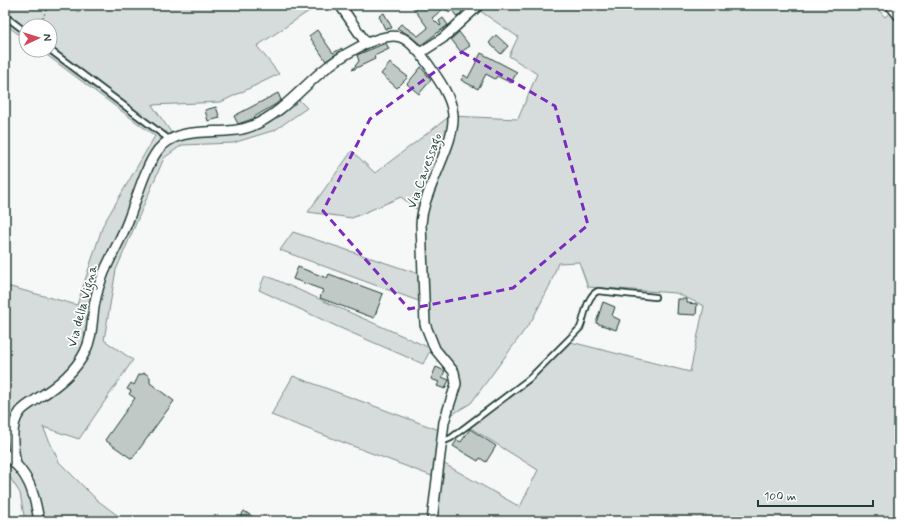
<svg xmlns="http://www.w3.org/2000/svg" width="904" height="526" font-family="Mynerve,sans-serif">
	<rect width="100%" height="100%" fill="#f6f7f7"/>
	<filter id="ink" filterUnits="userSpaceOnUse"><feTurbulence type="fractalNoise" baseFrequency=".025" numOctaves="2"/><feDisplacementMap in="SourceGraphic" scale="8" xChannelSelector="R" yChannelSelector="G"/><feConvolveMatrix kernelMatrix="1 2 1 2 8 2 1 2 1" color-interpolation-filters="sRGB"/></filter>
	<g filter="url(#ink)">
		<path fill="#d6dcdb" stroke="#7a8c88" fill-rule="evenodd" d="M5 5H70L78 12 87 5H318L257 46 279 74 221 102 152 105 173 135 269 121 299 100 307 108 275 130 233 143 182 145 164 158 116 270 104 340 133 360 79 439 43 427 59 462 97 500 125 521H25L20 493 5 470V289L7 286 77 305 103 225 155 136 40 50H50V26H26V40L5 24Z
			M486 5H874L885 17 899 5V521H428L437 478 271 415 293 376 439 430 456 393 460 373 431 349 423 364 338 327 259 290 265 275 430 348 421 302 280 250 293 232 419 274V211L401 197 352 218 308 212 352 151 375 173 450 116 518 119 537 74 509 56 518 37 480 11ZM579 262 588 287 676 293 704 306 690 372 563 340 525 379 466 425 538 470 520 507 441 462 446 418 471 403 532 320 550 285 558 263Z"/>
		<path fill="#c0c9c6" stroke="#1f3d34" d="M411 5H423L425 8 429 5H458L462 12 457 17 452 10 449 13 444 8 432 18 440 26 441 25 439 21 443 18 448 25 421 45 409 35 397 28 401 24 418 36 428 28Z
			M384 13 392 28 385 29 379 16Z
			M317 30 333 53 342 48V50L326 61 309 36Z
			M459 32 470 46 461 52 451 39Z
			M496 35 508 46 501 54 489 43Z
			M386 43 389 49 374 56 375 59 352 70 359 61 357 55Z
			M481 53 517 72 511 83 497 76 495 79 486 74 478 89 461 80 464 75 468 78Z
			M390 63 408 77 397 88 381 74Z
			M421 67 431 80 419 94 407 84Z
			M278 93 281 100 276 104 254 117 255 118 238 124 234 116Z
			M216 107 220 118 208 121 205 110Z
			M298 267 327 278 329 274 383 294 374 318 320 298 323 290 293 279Z
			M678 299H687V303L697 304 696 315 677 314Z
			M603 302 615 307 612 316 620 320 616 330 596 323Z
			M436 367 445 371 442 377 449 380 445 389 437 386 439 382 431 379Z
			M145 373 150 377V383L174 401 132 459 105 440 135 398 129 394 131 391 127 389 131 383 134 385 139 375Z
			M470 429 496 446 486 462 480 458 478 461 453 446 457 440 461 442Z
			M244 511 259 521H237Z"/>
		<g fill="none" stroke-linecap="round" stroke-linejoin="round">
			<g stroke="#1f3d34" stroke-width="8">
				<path id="service" d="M5 16 26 32
					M50 50 170 140
					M442 442 451 438 529 379 580 328C585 317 586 296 598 291L655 297"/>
			</g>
			<g stroke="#1f3d34" stroke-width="12">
				<path id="minor" d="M340 5 366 43
					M890 5 899 16
					M5 454C29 474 34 491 39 521
					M16 464C13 448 9 426 20 412 25 406 32 403 38 398 56 387 75 372 85 352 94 334 91 316 96 297 102 269 118 247 128 221 136 201 145 167 158 150 180 122 224 138 252 126 280 114 298 92 320 73 336 59 379 31 400 37 408 39 415 48 420 53
					M432 521 444 422 456 384 454 372 435 349 425 324 421 224C422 208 428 194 434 179 461 115 462 111 420 53L443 38 479 5"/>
			</g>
			<path stroke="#1f3d34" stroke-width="1.5" stroke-dasharray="1 3" stroke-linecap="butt" d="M41 26 44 15 49 5"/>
			<use href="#service" stroke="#fff" stroke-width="4.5"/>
			<use href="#minor" stroke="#fff" stroke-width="9"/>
		</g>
	</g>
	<path fill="none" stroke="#7b2cbf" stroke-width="3" stroke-dasharray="8 5" stroke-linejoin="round" d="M462 52 555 106 588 225 513 288 409 309 323 211 370 119Z"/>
	<g text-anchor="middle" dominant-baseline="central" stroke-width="3.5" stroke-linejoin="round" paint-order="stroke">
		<g font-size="13" fill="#1f3d34" stroke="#fff">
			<text transform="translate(425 171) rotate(-70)">Via Cavessago</text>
			<text transform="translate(83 306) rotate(-75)">Via della Vigna</text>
		</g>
	</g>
	<rect width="904" height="526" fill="none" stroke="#fff" stroke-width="20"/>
	<rect x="10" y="10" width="884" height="506" fill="none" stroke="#1f3d34" stroke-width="1.5" filter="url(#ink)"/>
	<g transform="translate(38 38) rotate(86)"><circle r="19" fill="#ffffff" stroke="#a5b1ae"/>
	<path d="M0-3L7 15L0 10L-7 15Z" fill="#d1495b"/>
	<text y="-6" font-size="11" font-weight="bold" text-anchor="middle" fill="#1f3d34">N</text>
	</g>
	<path d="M758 500v6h115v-6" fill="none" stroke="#1f3d34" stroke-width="2"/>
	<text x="764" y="500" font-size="12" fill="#1f3d34" stroke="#ffffff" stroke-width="3" paint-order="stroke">100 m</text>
</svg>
